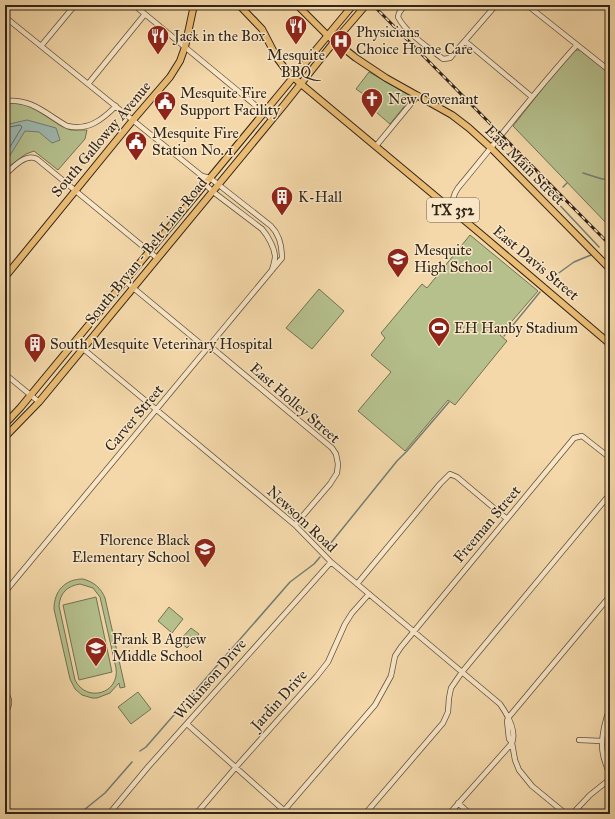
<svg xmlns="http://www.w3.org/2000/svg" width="615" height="819" font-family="'IM FELL Great Primer',serif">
	<rect width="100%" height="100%" fill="#f4d8a9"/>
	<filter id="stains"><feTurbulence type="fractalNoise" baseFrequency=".005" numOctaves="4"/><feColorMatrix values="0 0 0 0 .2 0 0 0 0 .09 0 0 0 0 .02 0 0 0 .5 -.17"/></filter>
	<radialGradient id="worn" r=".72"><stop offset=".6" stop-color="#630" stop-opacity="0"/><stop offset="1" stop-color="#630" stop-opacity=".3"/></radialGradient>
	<path fill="#b5c08d" stroke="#727253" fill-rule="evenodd" d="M575 50H580L610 74V227L513 126 569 55Z
		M369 72 411 96V98L390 124 363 101 366 96 356 89Z
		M5 102H17L32 107 61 126 71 130H87L85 139 58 170 34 151 26 154 5 169Z
		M470 235 538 291 500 335 507 341 455 405 448 400 405 451 358 411 391 372 371 355 385 338 381 333 422 284 427 288Z
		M319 289 344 311 312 349 286 328Z
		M83 579C94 582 101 588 105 598L125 687 120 688 119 683 110 693 97 698H92L82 695 75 689 70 679 54 609C54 591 65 579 83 579ZM80 584 93 588 100 597 116 668C120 694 86 703 75 680L59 606C60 593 67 586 80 584Z
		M96 597 112 672 79 680 63 605Z
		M169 607 183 619 172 633 158 621Z
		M191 628 199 634 187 648 179 641Z
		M138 692 151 709 131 724 118 707Z"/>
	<path fill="#9eb8b0" stroke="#727d74" d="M27 120 56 128 60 140 52 143 39 132 25 131 9 157H5V125Z"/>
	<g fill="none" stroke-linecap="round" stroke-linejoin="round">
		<path stroke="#676e64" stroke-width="1" d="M5 128 20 125 22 127 7 152 5 153"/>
		<path stroke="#727d74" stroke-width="1.5" d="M583 173 602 179H610
			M563 187 567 183
			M553 198 599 247
			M549 280 574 262 591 255
			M504 336 540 292
			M326 549 397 461 407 451 449 402
			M140 751 146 747 290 582 314 564 320 557
			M79 814 105 793 132 762"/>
		<g stroke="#61513d" stroke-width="6">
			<path id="minor" d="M134 5 272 119
				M405 5 399 13 398 17C406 33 429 48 443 59L450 58 496 5
				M527 5 610 71
				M5 17 202 176 205 184 212 191 262 229C268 236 274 247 275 256 275 261 273 266 272 270
				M465 41 532 97
				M41 46 75 5
				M88 84 145 14
				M5 101C31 98 46 114 67 126 88 131 102 120 116 106
				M376 146 418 95
				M5 175C13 167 26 153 37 159L157 258
				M450 208 455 193 458 188C498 140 535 91 577 45
				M125 281 207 349
				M75 342 295 525 331 562 500 704C507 714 517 731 512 743L449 814
				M210 346 314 433 332 448 336 454 338 464 337 473 330 484 295 525
				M5 374 39 402
				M357 584 440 484 450 474 457 477 507 519
				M5 592 282 258C282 246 280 235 271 226L210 178 202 176
				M5 693C11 699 10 706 5 712
				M610 707C605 721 600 739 603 754 604 761 608 769 610 776
				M508 718 610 596
				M508 718 507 721 509 739 512 743 515 760 519 770 532 786 566 814
				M187 724 288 814
				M579 740 602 741
				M458 803 470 814
				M109 814 148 767 331 562
				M196 814 236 767 317 676 328 662 345 624 352 613 369 594
				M281 814 375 705 391 676 395 656 401 647 574 438 582 436 610 458
				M365 814 443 723 448 712 449 698 451 688 462 672 610 494
				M572 814 590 795 610 779"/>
		</g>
		<g stroke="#302419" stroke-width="8">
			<path id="major" d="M239 5 262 29 277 58 286 70 301 84 482 235 610 344
				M297 5 328 36 356 58 386 78 452 115 469 128 491 148 610 269
				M5 277 133 120 170 77 180 61 185 47 194 5
				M5 424 20 408 353 5
				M5 437 39 402 284 105 334 42 366 5"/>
		</g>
		<use href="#minor" stroke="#f8e6c7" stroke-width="4.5"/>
		<use href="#major" stroke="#eabc74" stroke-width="6"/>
		<g stroke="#302419" stroke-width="3">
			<path id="rail" d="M373 5 610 245"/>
		</g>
		<use href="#rail" stroke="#f8e6c7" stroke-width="1.5" stroke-dasharray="4.5" stroke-linecap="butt"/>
	</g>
	<defs>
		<g id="restaurant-pin" transform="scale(1.15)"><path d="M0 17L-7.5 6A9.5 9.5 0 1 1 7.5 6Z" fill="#8f2418" stroke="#f8e6c7"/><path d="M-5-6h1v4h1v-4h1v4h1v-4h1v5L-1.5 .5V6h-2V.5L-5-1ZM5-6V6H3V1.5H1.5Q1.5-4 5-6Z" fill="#fff"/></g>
		<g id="hospital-pin" transform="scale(1.15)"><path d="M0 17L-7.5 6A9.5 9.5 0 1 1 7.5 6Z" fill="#8f2418" stroke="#f8e6c7"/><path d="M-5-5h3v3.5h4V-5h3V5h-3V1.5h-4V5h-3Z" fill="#fff"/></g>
		<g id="church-pin" transform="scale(1.15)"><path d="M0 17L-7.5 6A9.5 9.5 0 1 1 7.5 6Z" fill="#8f2418" stroke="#f8e6c7"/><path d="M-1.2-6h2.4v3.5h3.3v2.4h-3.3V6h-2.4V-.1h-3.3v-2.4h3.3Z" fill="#fff"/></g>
		<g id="civic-pin" transform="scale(1.15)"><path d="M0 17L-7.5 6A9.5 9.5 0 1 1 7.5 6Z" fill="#8f2418" stroke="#f8e6c7"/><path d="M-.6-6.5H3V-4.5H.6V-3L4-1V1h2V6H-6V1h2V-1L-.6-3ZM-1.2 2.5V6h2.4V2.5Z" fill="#fff"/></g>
		<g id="building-pin" transform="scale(1.15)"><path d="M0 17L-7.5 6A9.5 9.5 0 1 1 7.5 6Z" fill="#8f2418" stroke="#f8e6c7"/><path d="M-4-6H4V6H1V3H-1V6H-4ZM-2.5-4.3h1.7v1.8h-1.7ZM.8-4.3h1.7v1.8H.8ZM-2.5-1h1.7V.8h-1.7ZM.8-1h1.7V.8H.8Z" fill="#fff"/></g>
		<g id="school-pin" transform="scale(1.15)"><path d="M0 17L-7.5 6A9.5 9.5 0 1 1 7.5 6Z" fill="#8f2418" stroke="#f8e6c7"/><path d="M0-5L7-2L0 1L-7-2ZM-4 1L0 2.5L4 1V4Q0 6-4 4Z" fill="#fff"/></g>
		<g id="stadium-pin" transform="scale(1.15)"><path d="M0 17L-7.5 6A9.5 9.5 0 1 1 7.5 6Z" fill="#8f2418" stroke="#f8e6c7"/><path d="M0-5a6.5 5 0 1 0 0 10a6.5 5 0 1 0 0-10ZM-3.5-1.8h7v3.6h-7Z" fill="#fff"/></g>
	</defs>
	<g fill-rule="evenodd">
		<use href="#restaurant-pin" x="296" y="26"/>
		<use href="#restaurant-pin" x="158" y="36"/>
		<use href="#hospital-pin" x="341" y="41"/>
		<use href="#church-pin" x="372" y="99"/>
		<use href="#civic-pin" x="165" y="102"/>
		<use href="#civic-pin" x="136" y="142"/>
		<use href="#building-pin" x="282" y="197"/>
		<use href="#school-pin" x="398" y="259"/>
		<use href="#stadium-pin" x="439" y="328"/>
		<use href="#building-pin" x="35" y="344"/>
		<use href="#school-pin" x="205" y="549"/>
		<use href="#school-pin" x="96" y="648"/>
	</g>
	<g text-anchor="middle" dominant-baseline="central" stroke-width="3" stroke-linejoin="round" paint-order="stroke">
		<rect fill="#f8e6c7" stroke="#6c5e4d" stroke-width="1" x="427" y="198" width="52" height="24" rx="3"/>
		<g font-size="14" font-weight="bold" fill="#302419">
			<text x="453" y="210">TX 352</text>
		</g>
		<g font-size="15" fill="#302419" stroke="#f8e6c7" text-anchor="start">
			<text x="356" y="32">Physicians<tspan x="356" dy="17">Choice Home Care</tspan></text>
			<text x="174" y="36">Jack in the Box</text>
			<text x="296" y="55" text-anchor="middle">Mesquite<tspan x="296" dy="17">BBQ</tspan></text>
			<text x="180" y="93">Mesquite Fire<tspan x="180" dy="17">Support Facility</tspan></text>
			<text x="388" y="99">New Covenant</text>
			<text x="152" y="133">Mesquite Fire<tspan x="152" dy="17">Station No. 1</tspan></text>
			<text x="298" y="197">K-Hall</text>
			<text x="414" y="250">Mesquite<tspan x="414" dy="17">High School</tspan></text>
			<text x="454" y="328">EH Hanby Stadium</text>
			<text x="50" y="344">South Mesquite Veterinary Hospital</text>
			<text x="190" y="540" text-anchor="end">Florence Black<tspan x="190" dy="17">Elementary School</tspan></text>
			<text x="112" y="639">Frank B Agnew<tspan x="112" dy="17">Middle School</tspan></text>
		</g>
		<g font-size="15" fill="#302419" stroke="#f8e6c7">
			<text transform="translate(101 139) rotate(-50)">South Galloway Avenue</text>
			<text transform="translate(525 165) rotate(45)">East Main Street</text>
			<text transform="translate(146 251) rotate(-51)">South Bryan - Belt Line Road</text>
			<text transform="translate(536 263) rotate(40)">East Davis Street</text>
			<text transform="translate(295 403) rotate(41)">East Holley Street</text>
			<text transform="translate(134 418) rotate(-50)">Carver Street</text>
			<text transform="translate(302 519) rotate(43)">Newsom Road</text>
			<text transform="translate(487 524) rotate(-50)">Freeman Street</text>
			<text transform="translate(210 679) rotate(-49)">Wilkinson Drive</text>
			<text transform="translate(279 700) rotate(-48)">Jardin Drive</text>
		</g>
	</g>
	<rect width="615" height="819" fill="none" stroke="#f4d8a9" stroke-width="20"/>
	<rect x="6" y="6" width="603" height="807" fill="none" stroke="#302419" stroke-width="2"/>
	<rect x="10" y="10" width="595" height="799" fill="none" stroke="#302419"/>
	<rect width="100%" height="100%" filter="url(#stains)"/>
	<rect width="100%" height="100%" fill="url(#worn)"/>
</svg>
